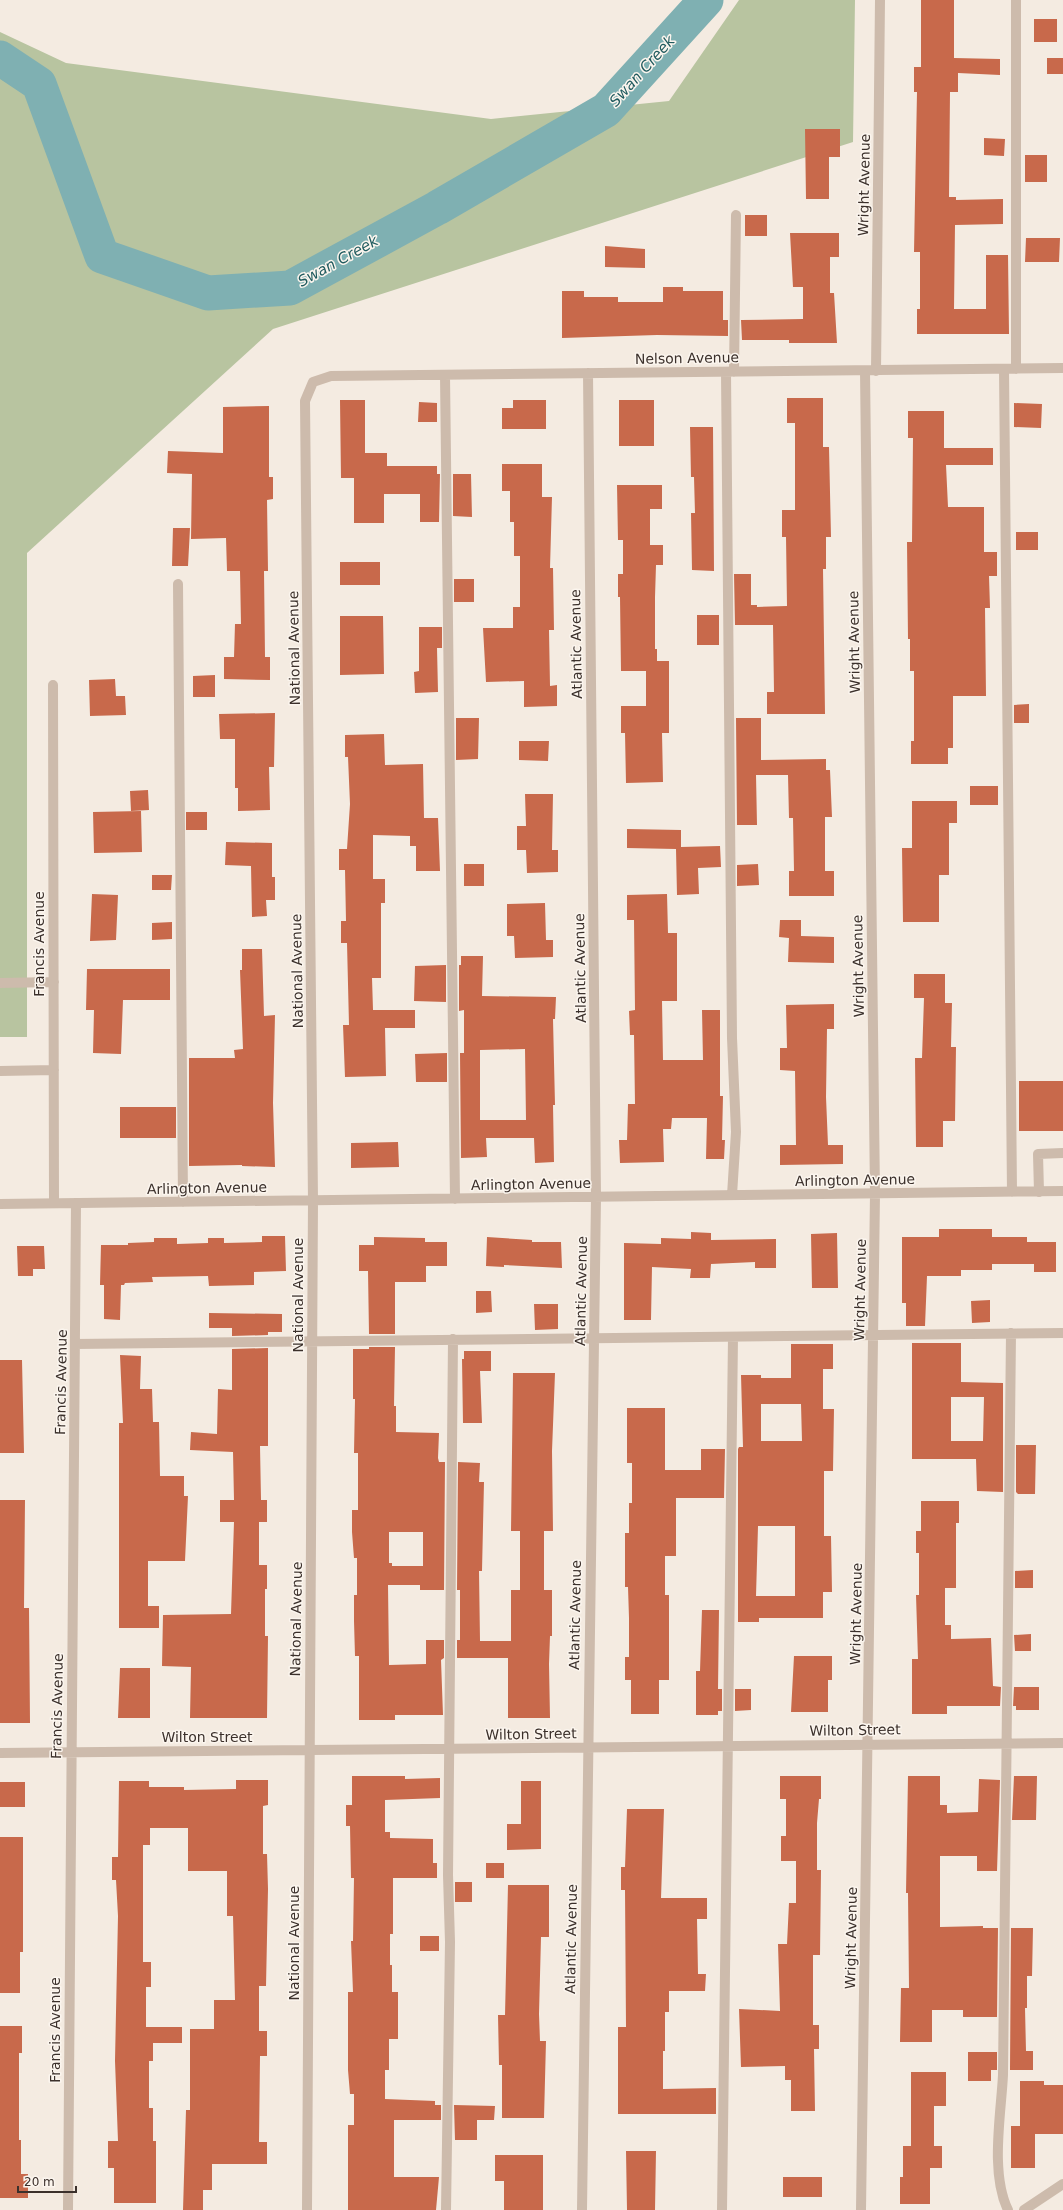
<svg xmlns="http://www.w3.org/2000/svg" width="1063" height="2210" font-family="'DejaVu Sans',sans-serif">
	<rect width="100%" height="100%" fill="#f4ebe1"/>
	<path fill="#b8c4a0" d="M739 0H855L853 142 273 329 27 553V1037H0V32L66 63 491 119 669 101Z"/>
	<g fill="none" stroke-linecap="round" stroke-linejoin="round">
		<path stroke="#7fb0b2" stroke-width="35" d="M0 58 39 84 102 256 208 293 290 288 437 208 606 110 706 0"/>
	</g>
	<path fill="#c8694b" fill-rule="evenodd" d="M921 0H954V58L1000 59V75L958 73V92H950L949 197H956V200L1003 199V224L955 225 954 309H986V255H1008L1009 334H917V309H920V252H914L917 92H914V67H921Z
		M1034 19H1057V42H1034Z
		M1047 58H1063V74H1047Z
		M805 129H840V157H829V199H806Z
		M984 138 1005 139 1004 156 984 155Z
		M1025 155H1047V182H1025Z
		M745 215H767V236H745Z
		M790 233H839V257H830V293H834L837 343H789V340H742L741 320 803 319V287H793Z
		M1026 238H1060L1059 262H1025Z
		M605 246 645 249V268L605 267Z
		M663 287H683V291H723V320H728V336L657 335 562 338V291H584V297H618V302H663Z
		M787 398H823V447H829L831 537H826V569H823L825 714H767V692H774L773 625H735L734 574H751V605H757V607L787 606 786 537H782V510H795V423H787Z
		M340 400H365V453H387V466H437V474H440L439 522H420V494H384V523H354V478H341Z
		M513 400H546V429H502V408H513Z
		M619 400H654V446H619Z
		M419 402 437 403V422H418Z
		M1014 403 1042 404 1041 428 1014 427Z
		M269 406V477H273V499L267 500 268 571H264L265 657H270V680L224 679V657H234L235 624H241L240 571H227L226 538 191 539 192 474 167 473 168 451 223 453V407Z
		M908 411H944V448H993V465H946L948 507H984V552H997V576H989L990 608H985L986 696H953V748H948V764H911V741H914V671H910V639H908L907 542H912L913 438H908Z
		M690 427H713L714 571 692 570 691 513H695L694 477H691Z
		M502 464H542V497H552L550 568H553L554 630H549L550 686 557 685V706L524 707V681L486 682 483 628H513V607H520V556H514V522H510V491H502Z
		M453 474H471L472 517 453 516Z
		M617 485H662V509H650V545H663V565H656L655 597V649H657V661H669V733H662L663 782 626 783 625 733H621V706H646V671H621L620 597H618V574H623V540H618Z
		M173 528H190L188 566H172Z
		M1016 532H1038V550H1016Z
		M340 562H380V585H340Z
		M454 579H474V602H454Z
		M697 615H719V645H697Z
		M340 616H383L384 674 340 675Z
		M419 627H442V648H437L438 692 415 693 414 672 419 671Z
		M215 675V697H193V676Z
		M115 679 116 696H125L126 715 90 716 89 680Z
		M1029 704V723H1014V705Z
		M275 713 274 767H269L270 810 238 811V788H235V739H220L219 714Z
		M456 718H479L478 759 456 760Z
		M736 718H761V760L826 759V770H830L832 817H825V871H834V896H789V871H794L793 818H789L788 775H756L757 825H737Z
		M384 734 385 765 423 764 424 818H438L440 871H416V846H410V836L373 835V879H385V903H381V978H372L373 1010H415V1028H385L386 1076 345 1077 343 1025H349L347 943H341V921H346L345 870H339V849H347L350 804 348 757H345V735Z
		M519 741H549L548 761 519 760Z
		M970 786H998V805H970Z
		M148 790 149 810 131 811 130 791Z
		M525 794H553L552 850H558V872L527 873 526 850H517V826H526Z
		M912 801H957V823H949V875H939V922H903L902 848H912Z
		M141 811 142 852 94 853 93 812Z
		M186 812H207V830H186Z
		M627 829 681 830V847L720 846 721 867 698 868 699 894 677 895 676 849 627 848Z
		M226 842 272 843V877H275V900H266L267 916 252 917 251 866 225 865Z
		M464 864H484V886H464Z
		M758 864 759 885 737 886V865Z
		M152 875H172L171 890H152Z
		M92 894 118 895 116 940 90 941Z
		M667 894 668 933H677V1001H662L663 1060H703L702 1010H720V1096H723L722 1140H725L724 1159H706L707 1118H672L671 1129H663L664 1162 620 1163 619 1140H627L628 1104H635L634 1035H630L629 1011 635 1010 634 920H627V895Z
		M545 903 546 940H553V957L515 958 514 936H507V904Z
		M780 920H801V936L834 937V963L788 962 789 938 779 937Z
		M172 922V939L152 940V923Z
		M242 949H262L264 1016 275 1015 273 1103 275 1167 242 1166V1165L189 1166V1058H235L234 1050 243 1049 240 970H242Z
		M461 956H483L482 996 556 997 555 1019H553L555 1105H553L554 1162 535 1163 534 1138H486L487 1157 461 1158 460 1053H464V1010L459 1011V965H461ZM525 1049 526 1120H480V1050Z
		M446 965V1002L414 1001 415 966Z
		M87 969H170V1000H123L121 1054 93 1053 94 1010H86Z
		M914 974H945V1003H952L951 1047H956L955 1121H943V1147H916L915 1058H922L924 998H914Z
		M834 1004V1029H827L826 1097 828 1145H843V1164L780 1165V1145H796L795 1071 780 1070V1048H787L786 1005Z
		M447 1053V1082H416L415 1054Z
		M1019 1081H1063V1131H1019Z
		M120 1107H176V1138H120Z
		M398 1142 399 1167 351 1168V1143Z
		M939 1229H992V1237H1027V1242H1056V1272H1034V1264H992V1270H961V1276H927L925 1326H906V1303H902V1237H939Z
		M691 1232 711 1233V1240L776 1239V1268H755V1262L711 1264 710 1278H690L691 1269 652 1267 651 1320H624V1243L661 1244V1238L691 1239Z
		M837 1233 838 1288H812L811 1234Z
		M262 1236H285L286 1271 254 1272V1285L209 1286 208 1276 152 1277 153 1282 125 1283 124 1285H121L120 1320 104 1319V1285H100L101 1245H128V1243L154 1242V1238H177V1244L208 1243V1238H224V1243L262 1242Z
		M374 1237 425 1238V1242H447V1266H426V1282H395V1334H369L368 1271H359V1245H374Z
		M487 1237 532 1240V1242H561L562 1268 504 1265V1267L486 1266Z
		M17 1246H44L45 1269H33V1276H18Z
		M476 1291H491L492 1312 476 1313Z
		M990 1300V1322L972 1323 971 1301Z
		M534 1304H558V1329L535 1330Z
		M209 1313 282 1314V1332H268V1335L232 1336V1328H209Z
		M912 1343H961V1382L1003 1383V1492L977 1491 976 1459H912ZM951 1397H984L983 1441H951Z
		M791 1344H833V1369H823V1409H834L833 1471H824V1536H831L832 1592H823V1618H759V1622H738V1449L739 1447H743L741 1375H761V1378H791ZM761 1404H801L802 1441H761ZM758 1526H795V1596H756Z
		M369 1347H395L394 1406H396V1432L439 1433 438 1458 439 1462H445L444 1590H420V1585H388L389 1665 426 1664V1640H444V1658L441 1660 443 1715H395V1720H359V1656H355L354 1621V1595H357V1558H354L352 1532V1510H358V1453H354L355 1399H353V1349H369ZM389 1532H423V1566H392V1563H389Z
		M268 1348V1446H260L261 1500H267V1522H259V1565H267V1589H265V1636H268L267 1718H190L191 1667 162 1666 163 1615 231 1614 234 1522H220V1500H234L233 1452 190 1450 191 1432 217 1434 218 1389 232 1390V1349Z
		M464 1351H491V1371H480L482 1423H463L462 1359H464Z
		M120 1355 141 1356 140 1389H152L153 1422H159L160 1476H184V1496H188L185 1561H148V1606H159V1628H119V1423H123Z
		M0 1360H22L24 1453H0Z
		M513 1373H555L552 1451 553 1531H544V1590H552V1636H550L549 1664 550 1718H508V1658H457V1640H460V1590H457L458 1462 480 1463 479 1482H484L482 1571H479L480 1641H511V1590H520V1531H511Z
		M627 1408H665V1470H701V1449H725L724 1498H676V1556H665V1595H669V1680H659V1714H631V1680H625V1657H629V1618L628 1587H625V1533H629V1503H632V1463H627Z
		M1016 1445H1036L1035 1494H1018L1016 1492Z
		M0 1500H25L24 1608H29L30 1723H0Z
		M921 1501H959V1523H956V1588H945V1625H951V1639L991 1638 993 1686 1001 1687 1000 1706H947V1714H912V1659H918L916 1595H919V1553H916V1531H921Z
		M1033 1570V1588H1015V1571Z
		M702 1610H719L718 1689H722V1711H718V1715H696V1671H700Z
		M1031 1634V1651H1015L1014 1635Z
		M794 1656H832V1680H828V1712H791Z
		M120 1668H150V1718H118Z
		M1014 1687H1039V1710H1016V1706H1013Z
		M735 1689H751V1710L735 1711Z
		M352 1776H405V1779L440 1778V1798L385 1800V1832H390V1838L433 1839V1863H437V1878H393V1934H390V1965H392V1992H398V2039H389V2070H385V2099L435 2101V2105H441V2120H394V2177H439L436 2210H348V2125H354V2094H350L348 2070V1992H353L351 1941H353L354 1878H351L350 1826H346V1805H352Z
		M780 1776H821V1799H819L817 1823V1870H821L820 1955H813V2025H819V2049H814L815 2111H791V2080H785V2066L741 2067 739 2009 780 2011 778 1944H787L789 1903H796V1861H781V1836H786V1799H780Z
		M908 1776H940V1805H947V1813L978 1812 979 1779 1000 1780 997 1871H977V1856H940V1927L983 1926V1928H998L997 2017H963V2010H932V2042H900L901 1988H909L908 1893H906Z
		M1014 1776H1037L1036 1820H1012Z
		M236 1780H268V1805L263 1806V1854H267L268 1889 266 1986H259V2031H267V2056H260L259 2142H267V2164H212V2190H203V2210H183L186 2110H190V2029H214V2000H235L233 1916H227V1871H188V1828H150V1845H143V1962H151V1987H146V2027H182V2043H153V2061H149V2108H153V2141H156V2203H114V2168H108V2141H118L115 2061 118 1916 116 1880H112V1857H118L119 1781H149V1787H184V1790L236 1789Z
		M521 1781H541V1849L507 1850V1824H521Z
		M0 1782H25V1807H0Z
		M627 1809H664L661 1898H707V1919H697L698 1974H706L705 1991H669V2012H665V2051H663V2089L716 2088V2114H618V2027H626L625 1890H621V1867H625Z
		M0 1837H23V1952H20V1993H0Z
		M486 1863H504V1878H486Z
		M455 1882H472V1902H455Z
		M508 1885H549V1937H541L539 2014 540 2041H546L544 2118H502V2065H499L498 2015H505Z
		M1011 1928H1033L1032 1976H1027V2008H1025L1026 2051H1033V2070H1010Z
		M420 1936H439V1951H420Z
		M0 2026H22V2053H19V2140H21V2174H28V2198H0Z
		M968 2052H997V2070H991V2081H968Z
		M911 2072H946V2106H934V2146H942V2168H930V2204H900V2177H903V2146H911Z
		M1020 2081H1044V2085H1063V2134H1035V2168H1011V2126H1020Z
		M454 2105 495 2106 494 2120H477V2140H455Z
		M626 2151H656L655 2210H627Z
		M495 2155H543V2210H504V2181H495Z
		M783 2177H822V2197H783Z"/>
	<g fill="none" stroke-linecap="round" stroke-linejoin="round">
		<path stroke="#cdbbac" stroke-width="10" d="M1004 369 1012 1192
			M1016 369V0
			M876 371 880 0
			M726 372 732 1038 736 1132 732 1195
			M734 372 736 215
			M445 375 455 1199
			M178 584 183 1202
			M53 685 54 1203
			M0 983 54 982
			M0 1071 54 1070
			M1039 1192 1038 1154 1063 1153
			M0 1204 1063 1191
			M75 1344 1063 1333
			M0 1753 1063 1743
			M68 2210 76 1203
			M307 2210 313 1201 305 401 313 382 331 376 1063 368
			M446 2210 450 1942 448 1875 453 1339
			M582 2210 596 1197 588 373
			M722 2210 733 1337
			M861 2210 875 1194 865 371
			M1008 2210C990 2173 1001 2115 1003 2075L1011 1333
			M1024 2210 1063 2184"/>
	</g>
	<g text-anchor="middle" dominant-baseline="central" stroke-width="3" stroke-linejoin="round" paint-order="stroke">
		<g font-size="14" fill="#3b302b" stroke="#fbf5ee">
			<text transform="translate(864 185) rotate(-89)">Wright Avenue</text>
			<text transform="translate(687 358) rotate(-1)">Nelson Avenue</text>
			<text transform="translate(854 642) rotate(-91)">Wright Avenue</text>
			<text transform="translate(576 644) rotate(-91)">Atlantic Avenue</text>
			<text transform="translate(294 648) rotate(-91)">National Avenue</text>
			<text transform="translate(39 944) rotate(-90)">Francis Avenue</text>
			<text transform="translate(858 966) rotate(-91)">Wright Avenue</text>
			<text transform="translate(580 968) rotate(-91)">Atlantic Avenue</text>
			<text transform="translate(297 971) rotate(-91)">National Avenue</text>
			<text transform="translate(855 1180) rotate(-1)">Arlington Avenue</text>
			<text transform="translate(531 1184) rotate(-1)">Arlington Avenue</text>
			<text transform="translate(207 1188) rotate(-1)">Arlington Avenue</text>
			<text transform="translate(860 1290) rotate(-89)">Wright Avenue</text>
			<text transform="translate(581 1291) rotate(-89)">Atlantic Avenue</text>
			<text transform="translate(298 1295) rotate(-90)">National Avenue</text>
			<text transform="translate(61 1382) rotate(-89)">Francis Avenue</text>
			<text transform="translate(856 1614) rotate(-89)">Wright Avenue</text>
			<text transform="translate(575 1615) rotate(-89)">Atlantic Avenue</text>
			<text transform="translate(296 1619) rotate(-89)">National Avenue</text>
			<text transform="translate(57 1706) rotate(-89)">Francis Avenue</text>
			<text transform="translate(855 1730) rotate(-1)">Wilton Street</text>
			<text transform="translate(531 1734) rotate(-1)">Wilton Street</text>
			<text x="207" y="1737">Wilton Street</text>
			<text transform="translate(851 1938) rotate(-89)">Wright Avenue</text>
			<text transform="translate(571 1939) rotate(-89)">Atlantic Avenue</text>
			<text transform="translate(294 1943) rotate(-90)">National Avenue</text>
			<text transform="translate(55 2030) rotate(-90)">Francis Avenue</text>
		</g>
		<g font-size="15" font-style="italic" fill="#1f5a5e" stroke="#fbf5ee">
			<text transform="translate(642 71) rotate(-48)">Swan Creek</text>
			<text transform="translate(338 261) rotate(-29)">Swan Creek</text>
		</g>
	</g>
	<path d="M18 2186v6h58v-6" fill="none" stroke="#3b302b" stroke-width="2"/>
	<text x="24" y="2186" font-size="12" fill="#3b302b" stroke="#fbf5ee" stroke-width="3" paint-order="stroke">20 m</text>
</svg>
